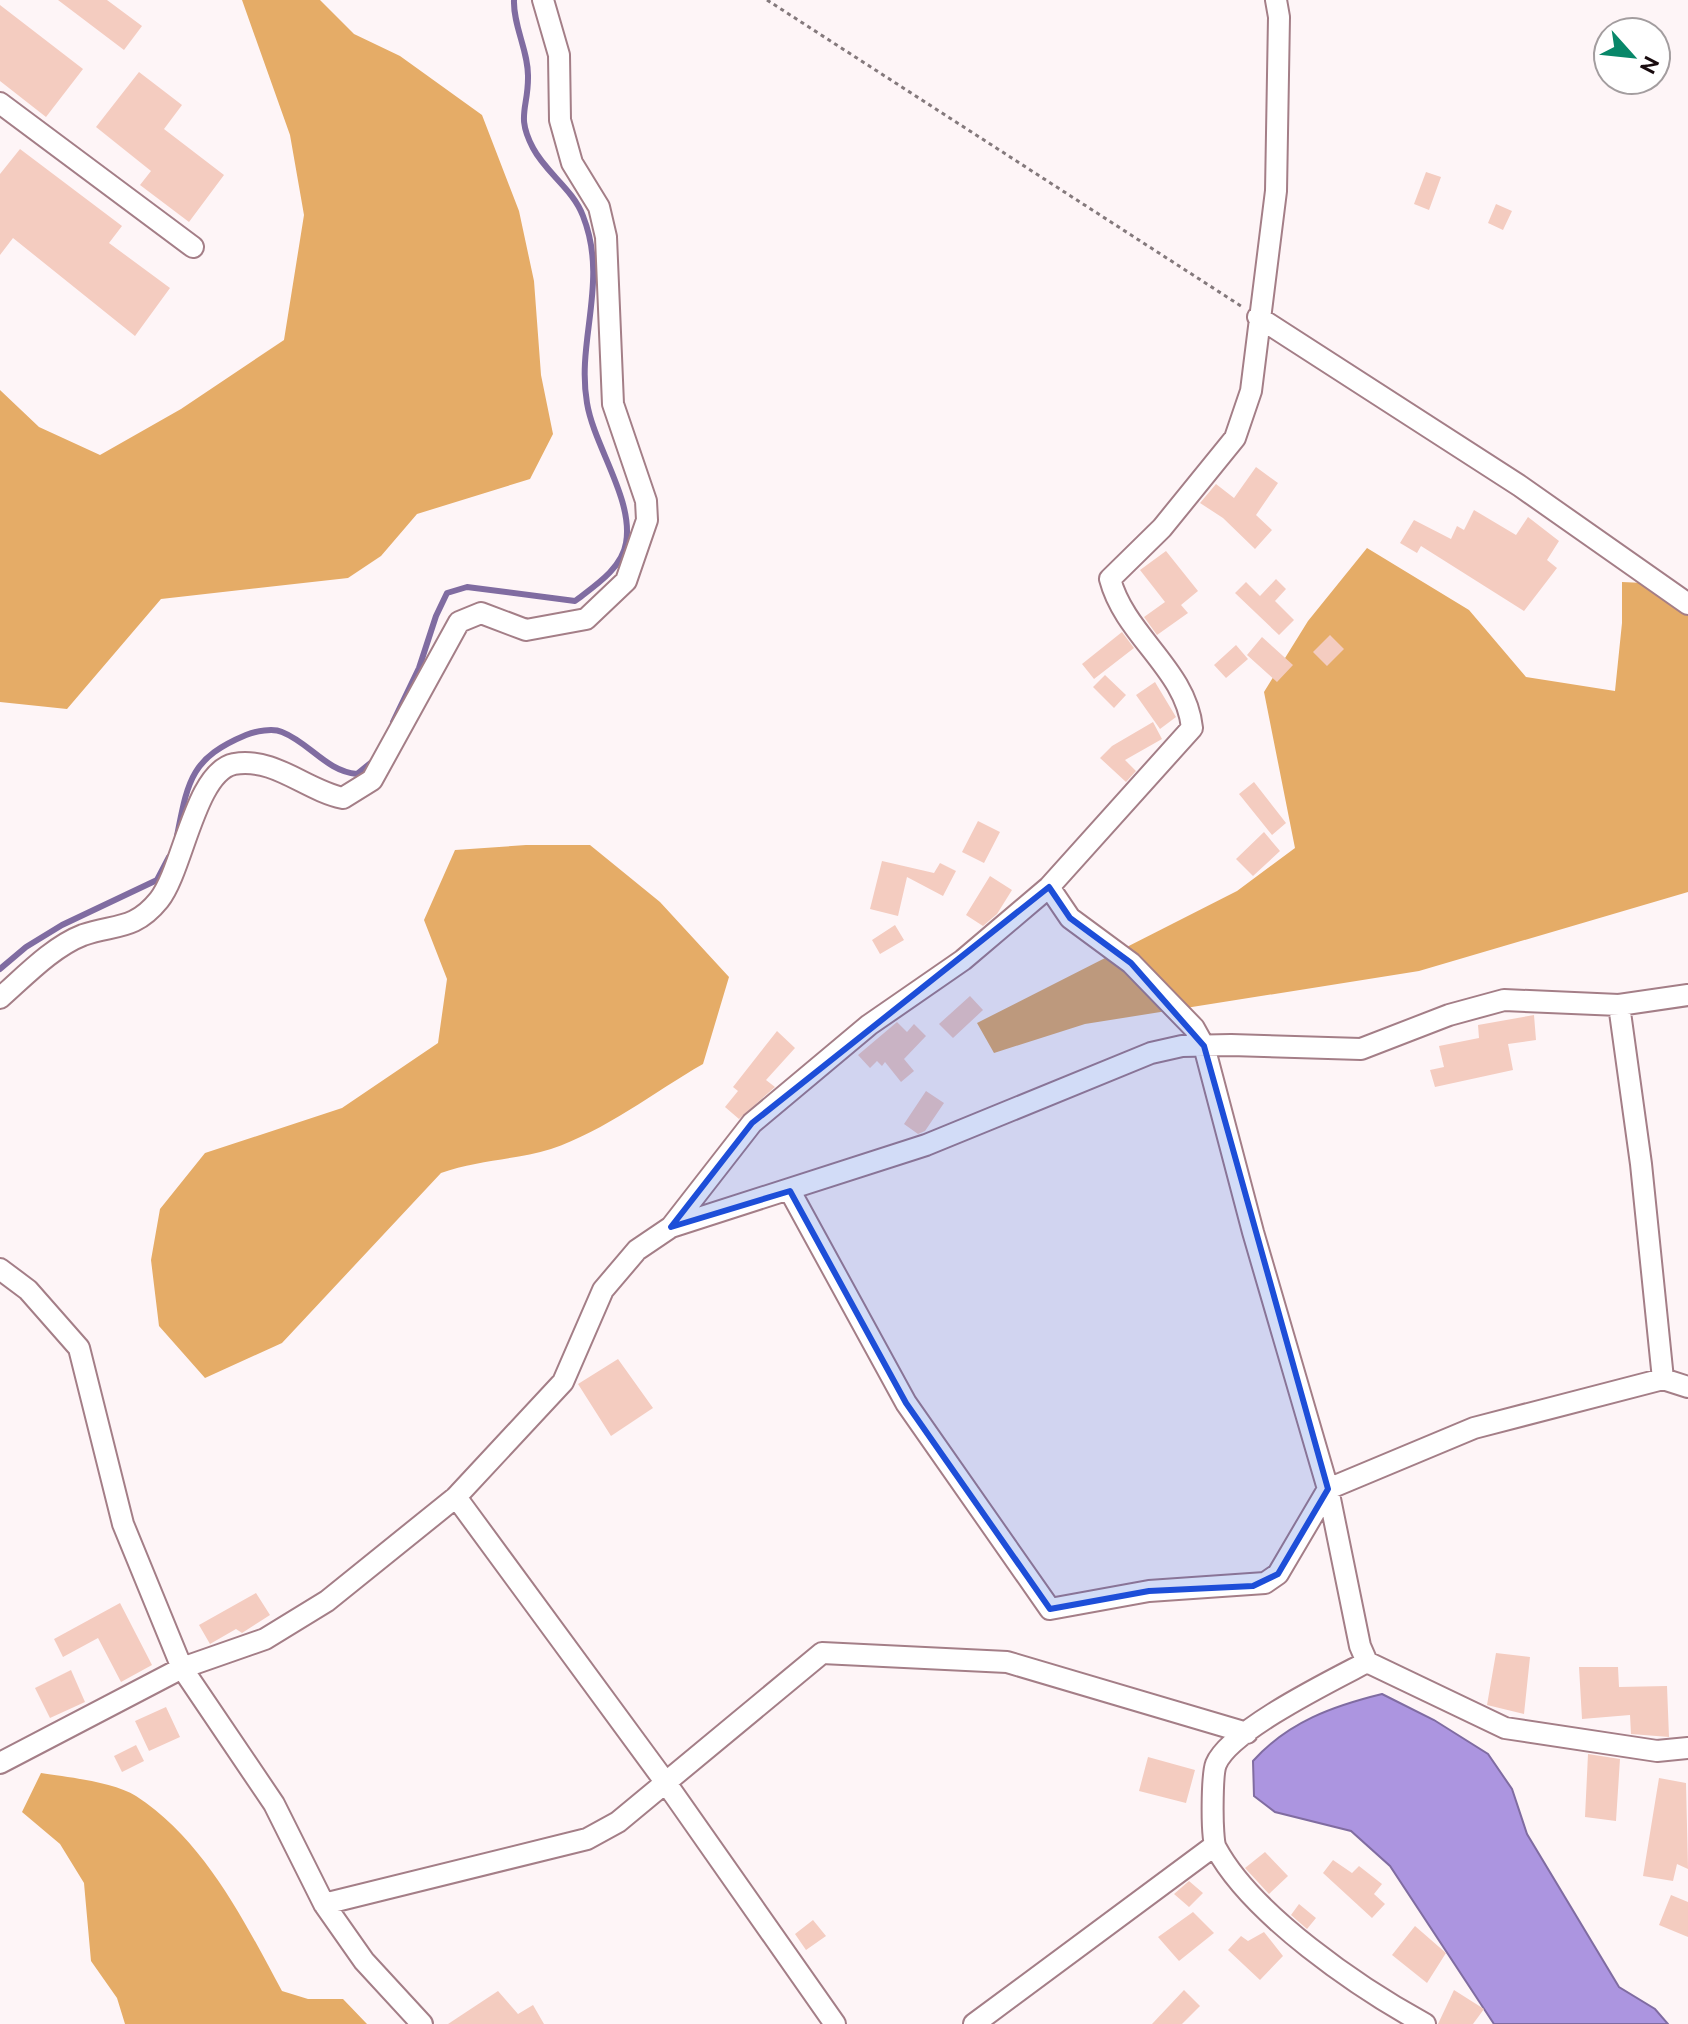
<svg xmlns="http://www.w3.org/2000/svg" width="1688" height="2024" font-family="Ubuntu,sans-serif">
	<rect width="100%" height="100%" fill="#fef5f7"/>
	<path fill="#e5ac67" d="M242 0H320L354 34 400 56 482 115 519 211 534 281 541 375 553 434 530 479 417 514 381 556 348 578 161 599 67 709 0 702V390L39 427 100 455 181 409 284 340 304 215 290 135Z
		M1367 548 1469 610 1526 677 1615 691 1622 623V582L1666 584 1688 606V892L1419 971 1085 1024 994 1053 977 1023 1237 891 1295 848 1264 692 1308 621Z
		M526 845H590L660 902 729 977 703 1064C654 1092 605 1131 551 1149 515 1160 477 1160 441 1173L282 1343 205 1378 159 1326 151 1260 160 1209 205 1153 342 1108 438 1043 447 979 424 920 455 850Z
		M41 1773C67 1777 114 1782 136 1796 205 1841 244 1921 282 1991L308 1999H343L367 2024H125L117 1998 91 1961 84 1883 60 1844 22 1812Z"/>
	<path fill="#ac95e0" stroke="#806ca1" stroke-width="2" d="M1382 1694 1434 1720 1488 1754 1512 1789 1527 1834 1619 1987 1655 2009 1668 2024H1494L1390 1866 1351 1831 1275 1812 1254 1796 1253 1761C1288 1722 1333 1706 1382 1694Z"/>
	<g fill="none" stroke-linecap="round" stroke-linejoin="round">
		<path stroke="#806ca1" stroke-width="6" d="M393 722 419 668 436 616 447 593 467 587 575 601C593 587 622 569 626 543 634 500 594 446 587 403 576 340 609 282 583 216 573 189 546 173 533 148 516 116 528 109 528 78 529 52 513 26 514 0
			M177 836C188 780 191 758 246 735 256 731 273 728 282 732 310 743 326 771 357 774L373 761
			M0 969 26 947 62 925 157 880 169 857"/>
	</g>
	<path fill="#f4ccc0" d="M58 0H107L142 26 124 50Z
		M0 5 83 69 46 117 0 81Z
		M139 72 182 105 164 129 224 175 189 222 140 185 151 171 96 127Z
		M20 149 122 226 109 243 170 288 135 336 13 238 0 255V174Z
		M1426 172 1441 177 1429 210 1414 204Z
		M1496 204 1512 211 1503 230 1488 223Z
		M1256 467 1278 483 1256 515 1272 530 1255 549 1223 518 1200 503 1216 484 1234 498Z
		M1474 510 1516 535 1528 517 1559 541 1547 560 1557 568 1524 611 1421 546 1417 553 1400 543 1414 520 1451 539 1457 526 1464 530Z
		M1166 551 1198 591 1181 605 1188 613 1157 635 1144 617 1165 602 1140 570Z
		M1276 579 1286 589 1275 601 1294 620 1279 635 1235 593 1246 582 1260 596Z
		M1122 632 1134 648 1094 679 1082 664Z
		M1330 635 1344 649 1327 666 1313 652Z
		M1262 637 1293 665 1277 682 1247 655Z
		M1236 645 1248 659 1226 678 1214 665Z
		M1105 675 1126 695 1114 708 1093 687Z
		M1155 682 1176 717 1160 729 1136 695Z
		M1153 722 1162 739 1125 760 1136 771 1126 782 1100 758 1112 746Z
		M1254 782 1286 823 1272 835 1239 794Z
		M978 821 1000 832 984 863 962 852Z
		M1264 832 1280 851 1253 876 1236 859Z
		M882 861 934 873 940 863 956 871 943 896 907 877 898 916 870 909Z
		M990 876 1012 890 997 914 983 926 966 915Z
		M895 925 904 940 880 954 872 940Z
		M970 996 983 1010 953 1038 939 1024Z
		M1534 1015 1536 1040 1508 1044 1513 1070 1435 1087 1430 1070 1444 1067 1439 1046 1479 1038 1478 1025Z
		M897 1022 907 1032 914 1024 926 1036 904 1059 914 1071 901 1082 885 1062 882 1066 877 1061 870 1068 858 1055Z
		M777 1031 795 1048 766 1080 775 1087 739 1119 725 1107 738 1091 733 1087Z
		M926 1091 944 1103 925 1131 918 1134 904 1124Z
		M618 1359 653 1408 611 1436 578 1384Z
		M256 1593 270 1615 242 1633 236 1629 210 1644 199 1625Z
		M120 1603 152 1665 121 1682 98 1638 63 1657 54 1639Z
		M1496 1653 1530 1657 1524 1714 1487 1705Z
		M1579 1667H1618L1619 1687 1667 1686 1669 1737 1631 1734 1630 1715 1582 1719Z
		M71 1670 85 1702 50 1718 35 1688Z
		M166 1707 180 1737 149 1751 135 1721Z
		M136 1745 144 1761 122 1772 114 1756Z
		M1588 1754 1620 1759 1616 1821 1585 1817Z
		M1148 1757 1195 1770 1186 1803 1139 1791Z
		M1659 1778 1686 1783 1688 1869 1677 1864 1673 1881 1643 1876Z
		M1265 1852 1288 1876 1269 1894 1245 1868Z
		M1333 1860 1352 1873 1359 1866 1382 1884 1374 1894 1385 1904 1372 1918 1323 1873Z
		M1189 1881 1203 1893 1189 1907 1174 1894Z
		M1671 1895 1688 1902V1937L1659 1925Z
		M1299 1904 1316 1918 1307 1929 1291 1915Z
		M1193 1912 1214 1933 1179 1961 1158 1937Z
		M813 1920 826 1936 806 1950 795 1934Z
		M1415 1926 1446 1953 1427 1983 1392 1955Z
		M1264 1932 1283 1956 1260 1980 1228 1950 1241 1936 1248 1941Z
		M1184 1990 1200 2006 1182 2024H1152Z
		M1454 1990 1484 2009 1473 2024H1438Z
		M498 1991 518 2014 533 2005 544 2024H448Z"/>
	<g fill="none" stroke-linecap="round" stroke-linejoin="round">
		<g stroke="#a47e87" stroke-width="24">
			<path id="street" d="M0 103 193 247
				M1258 317 1520 486 1688 604
				M1049 887 1070 918 1131 963 1194 1028 1204 1046 1253 1232 1328 1489 1360 1646 1367 1662 1505 1728 1657 1751 1688 1748
				M0 998C24 977 52 947 83 935 114 924 134 931 159 900 183 870 195 772 234 764 275 757 305 790 343 798L372 780 459 622 481 613 526 630 586 619 626 581 647 520 646 501 613 404 606 237 599 207 572 163 560 120 559 55 543 0
				M1619 1005 1641 1164 1663 1379
				M790 1191 906 1403 1050 1609 1149 1591 1265 1583 1278 1574 1328 1489 1474 1428 1663 1379 1688 1387
				M671 1227 752 1123 869 1025 963 960 1049 887 1192 728C1186 669 1125 636 1110 579L1162 528 1235 438 1251 391 1276 191 1279 17 1276 0
				M0 1269 28 1290 79 1348 123 1524 182 1668 274 1804 324 1904 364 1961 422 2024
				M456 1497 666 1783 835 2024
				M1367 1662C1333 1680 1230 1730 1216 1764 1212 1774 1211 1839 1216 1848 1252 1915 1359 1988 1425 2024
				M0 1763 182 1668 265 1639 327 1601 456 1497 563 1382 603 1290 637 1250 671 1227 926 1145 1151 1053 1182 1046 1231 1045 1361 1049 1449 1015 1504 1000 1619 1005 1688 995
				M324 1904 587 1839 618 1822 822 1653 1007 1662 1247 1733
				M974 2024 1214 1846"/>
		</g>
		<path stroke="#84797c" stroke-width="3" stroke-dasharray="4 4" stroke-linecap="butt" d="M767 0 1241 306"/>
		<use href="#street" stroke="#fff" stroke-width="20"/>
	</g>
	<path fill="#1d4ed8" fill-opacity="0.2" stroke="#1d4ed8" stroke-width="6" stroke-linejoin="round" d="M1049 887 1070 918 1131 963 1204 1046 1328 1489 1278 1574 1253 1586 1149 1591 1050 1609 906 1403 790 1191 671 1227 752 1123Z"/>
	<g transform="translate(1632 56) rotate(117)"><circle r="38" fill="#ffffff" stroke="#a39d9f" stroke-width="2"/>
	<path d="M0-6L14 30L0 20L-14 30Z" fill="#088769"/>
	<text y="-12" font-size="22" font-weight="bold" text-anchor="middle" fill="#180b0e">N</text>
	</g>
</svg>
